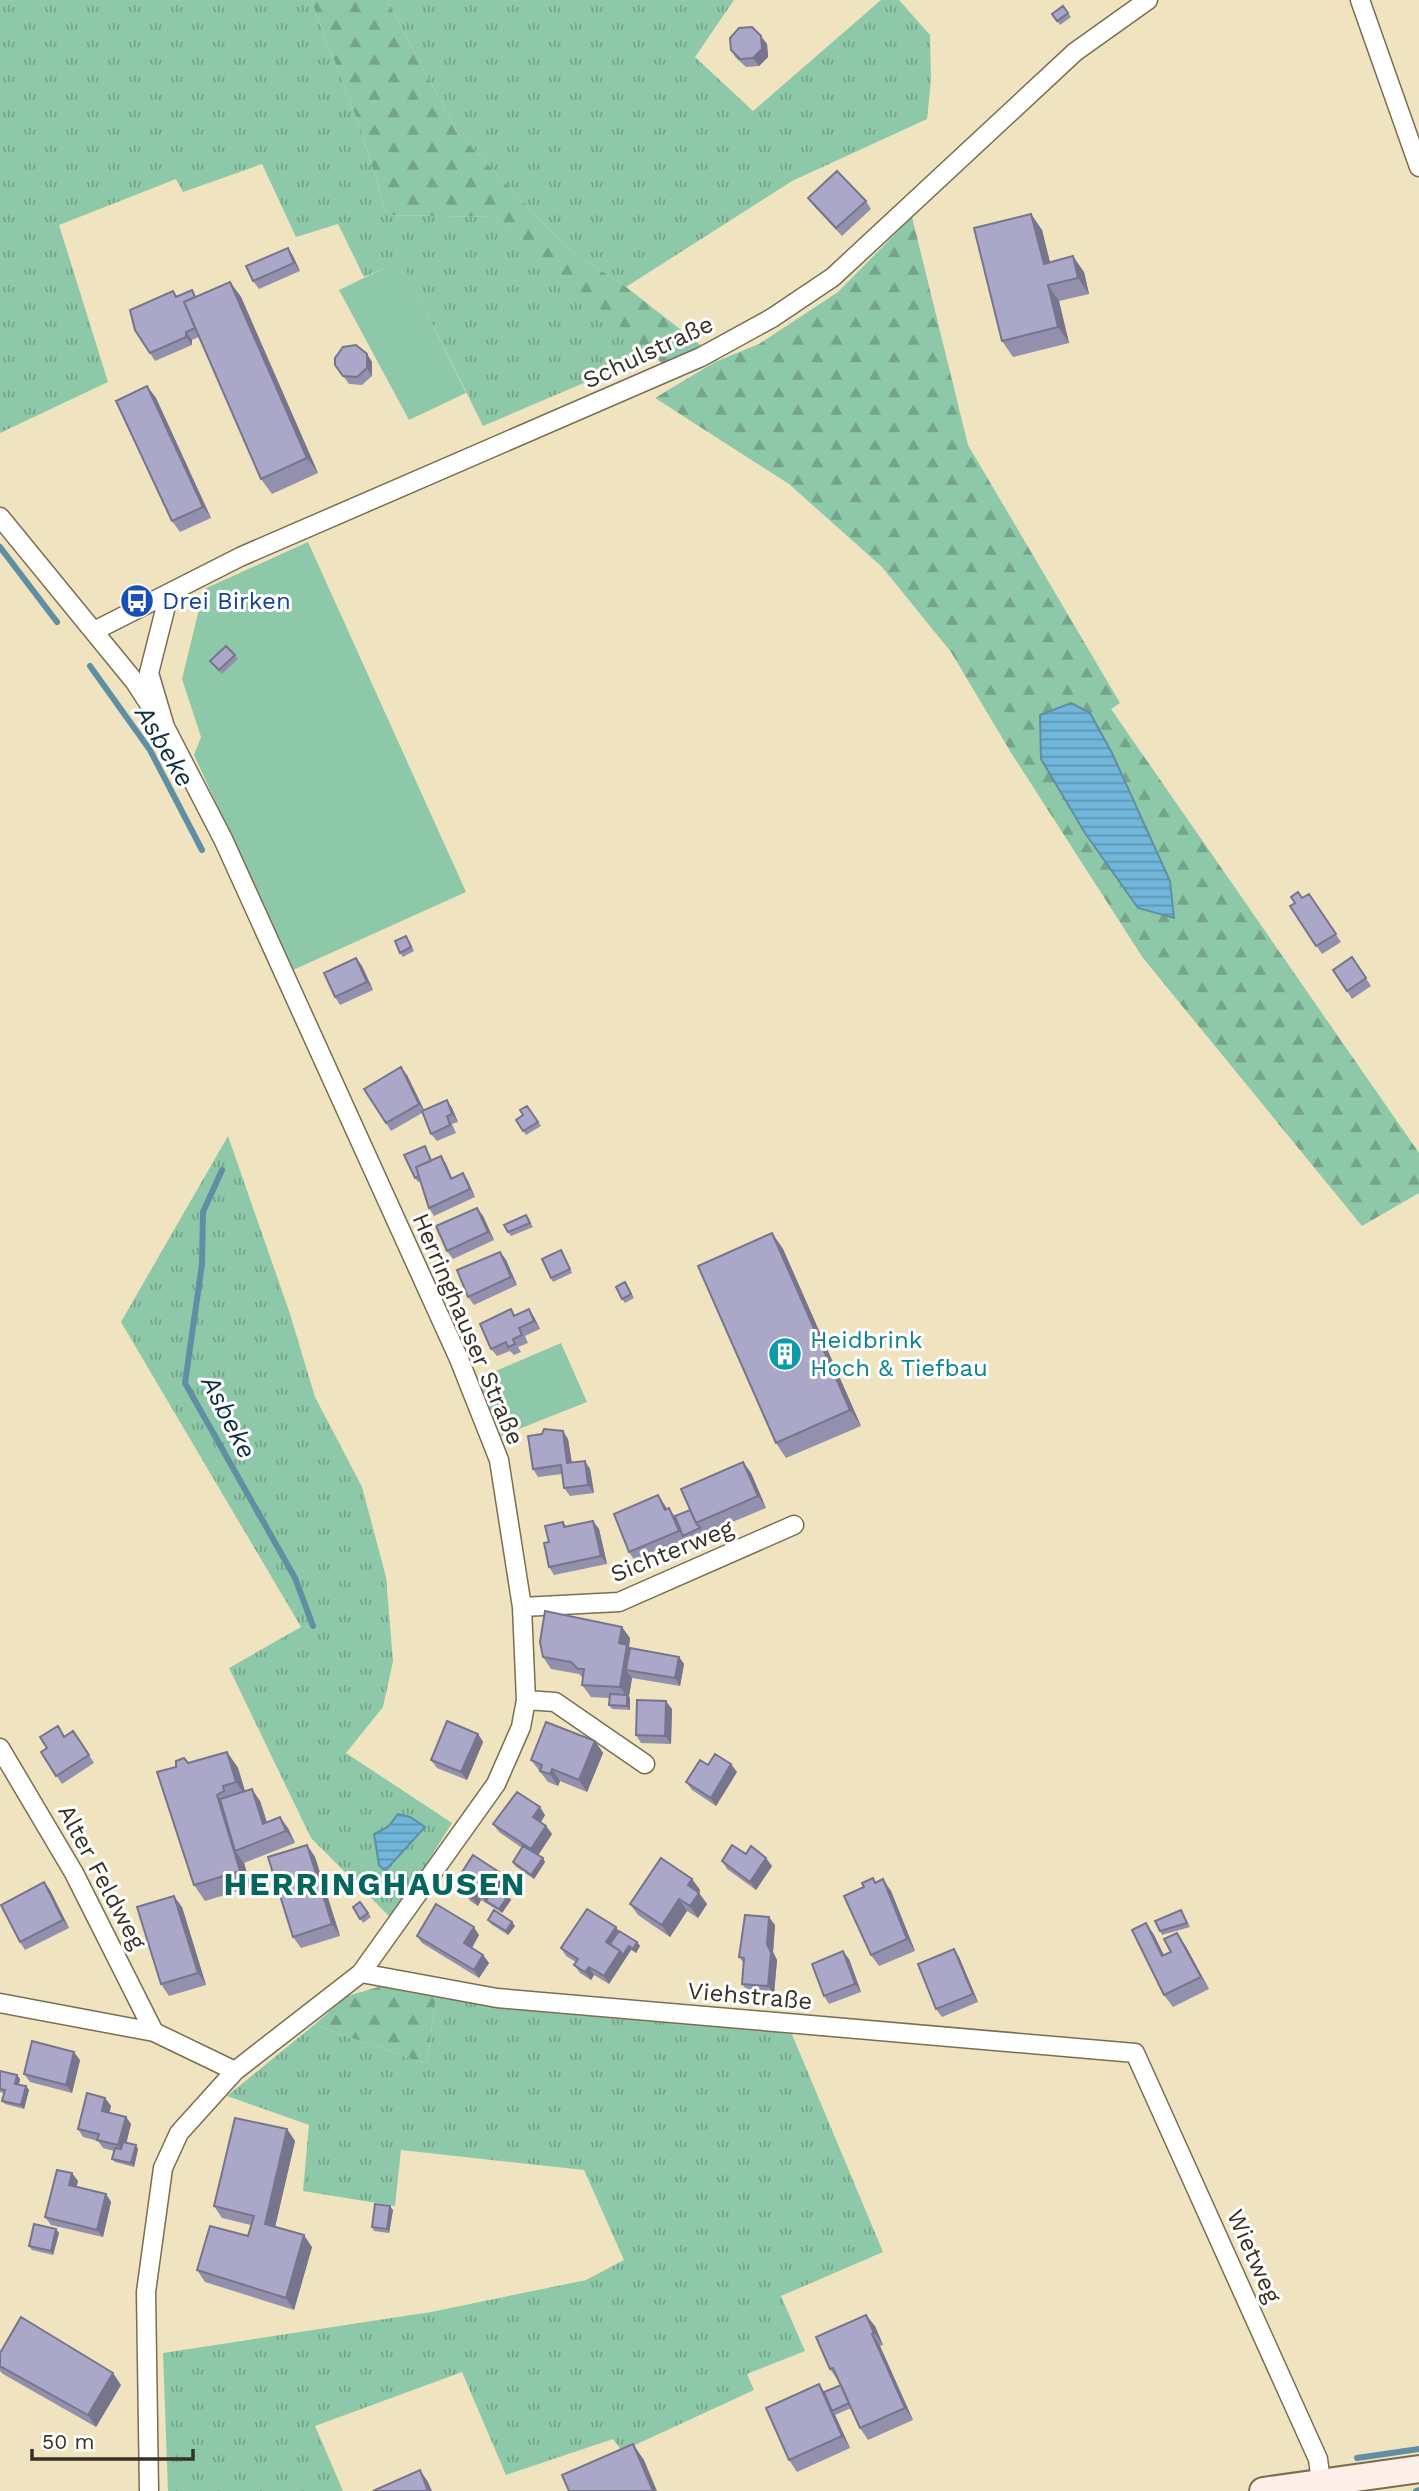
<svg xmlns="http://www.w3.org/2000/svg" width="1419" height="2491" font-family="'Work Sans',sans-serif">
	<defs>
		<pattern id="grass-tufts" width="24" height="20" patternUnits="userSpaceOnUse" patternTransform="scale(1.75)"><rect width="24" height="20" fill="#8dc9a8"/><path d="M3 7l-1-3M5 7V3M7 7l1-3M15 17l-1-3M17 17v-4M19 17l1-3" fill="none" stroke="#74a489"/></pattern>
		<pattern id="forest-firs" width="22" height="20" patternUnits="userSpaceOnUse" patternTransform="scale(1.75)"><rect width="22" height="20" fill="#8dc9a8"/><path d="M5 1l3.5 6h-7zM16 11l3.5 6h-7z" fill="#74a489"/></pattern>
		<pattern id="water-rules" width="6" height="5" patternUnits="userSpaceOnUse" patternTransform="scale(1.75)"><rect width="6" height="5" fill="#71b7db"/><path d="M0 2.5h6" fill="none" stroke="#5e95b1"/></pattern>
	</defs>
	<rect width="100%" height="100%" fill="#efe3c0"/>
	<path fill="url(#grass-tufts)" d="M0 0H311L361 130 387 215 496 217 654 353 483 426 401 261 364 277 338 224 296 237 262 164 183 192 176 179 59 225 108 382 0 433Z
		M387 0H734L695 57 753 111 881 0H899L930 35 931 80 927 119 792 181 626 287 566 247 457 132Z
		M228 1136 290 1314 315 1397 362 1487 386 1577 393 1661 383 1707 346 1753 452 1823 392 1919 311 1838 229 1668 301 1627 121 1322Z
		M436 1996 542 2012 791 2032 883 2252 781 2296 805 2351 747 2374 754 2390 622 2451 613 2439 506 2475 462 2372 315 2426 343 2491H168L163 2353 431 2312 586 2280 624 2260 584 2170 401 2150 395 2206 303 2191 309 2125 227 2096 314 2025 427 2064Z"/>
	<path fill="url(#forest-firs)" d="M311 0H387L457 132 566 247 626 287 703 347 664 365 496 217 387 215 361 130Z
		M912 217 968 445 1120 703 1111 709 1419 1153V1193L1362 1226 1143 958 1010 751 951 652 882 567 789 484 655 398 715 362 759 344 838 292Z
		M389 1984 436 1996 427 2064 314 2025 347 1996Z"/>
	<path fill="#8dc9a8" d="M401 260 466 393 409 420 339 290Z
		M308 542 466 892 293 970 194 755 201 737 182 679 204 589Z
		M561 1343 587 1402 501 1436 477 1379Z"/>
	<path fill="url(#water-rules)" stroke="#608fa4" stroke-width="2" d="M1071 703 1090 713 1112 753 1170 881 1174 918 1138 908 1085 833 1041 759 1040 715Z
		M398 1814 410 1817 425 1827 385 1871 379 1865 374 1834 388 1827Z"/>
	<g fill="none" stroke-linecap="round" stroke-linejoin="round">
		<path stroke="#608fa4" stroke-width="6" d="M0 547 57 622
			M90 666 150 750 202 850
			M222 1170 203 1212 202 1264 185 1383 295 1578 313 1626
			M1357 2458 1419 2449
			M1416 2491 1419 2490"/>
		<g stroke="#796e4f" stroke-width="21">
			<path id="street" d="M1360 0 1419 167
				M0 517 135 682 155 713
				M94 631 240 557 701 357 772 318 833 277 1075 52 1148 0
				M522 1607 619 1602 794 1525
				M526 1700 555 1702 645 1764
				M0 1748 74 1873 154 2032
				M361 1973 497 1998 1135 2053 1318 2459 1321 2482
				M0 2003 154 2032 235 2071
				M149 2491 146 2292 163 2168 179 2133 235 2071 361 1973 496 1784 521 1727 526 1700 522 1607 499 1460 459 1359 223 839 165 727 149 673 169 594"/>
		</g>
		<g stroke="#796e4f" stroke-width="30">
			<path id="secondary" d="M1263 2491 1419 2469"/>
		</g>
		<use href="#street" stroke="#fff" stroke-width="18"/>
		<use href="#secondary" stroke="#feeee8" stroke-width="26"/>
	</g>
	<path fill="#9290ac" d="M1063 6 1071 17 1060 25 1052 14Z
		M767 44 768 57 759 66 746 67 736 58 731 50Z
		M808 198 866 201 871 209 842 236 814 206Z
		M1031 214 1042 230 1050 262 1084 272 1089 294 1059 301 1069 343 1013 357 1002 341Z
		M288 248 293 256 300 271 259 289 253 281Z
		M230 282 241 297 318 473 272 494 261 479 199 337 192 340V345L155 361 150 353 177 297H196Z
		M367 354 372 362V376L362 385 349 384 335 365Z
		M147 386 156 398 211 518 180 532 172 521Z
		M235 655 238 659 222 674 210 661Z
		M1309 894 1341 942 1322 954 1290 906Z
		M409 940 414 951 403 957 400 953Z
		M1352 957 1371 986 1352 999 1347 991Z
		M356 958 362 966 373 990 340 1005 335 997Z
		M407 1075 424 1110 447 1100 452 1108 458 1122 452 1124 456 1133 437 1141 431 1134 422 1113 391 1131 364 1089Z
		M527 1106 541 1126 526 1135 516 1120 523 1115Z
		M425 1146 432 1160 441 1156 446 1164 452 1178 463 1173 468 1181 475 1197 434 1216 429 1208 420 1181 418 1182 415 1178Z
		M477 1208 483 1216 494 1240 453 1259 447 1251Z
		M526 1215 533 1227 511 1236 508 1232Z
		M772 1233 783 1249 861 1426 786 1458 776 1443Z
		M561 1250 572 1273 553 1282 551 1278Z
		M500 1252 506 1260 517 1285 474 1305 468 1297Z
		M628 1286 634 1298 625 1303 622 1299Z
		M529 1309 534 1317 540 1329 525 1336 528 1343 518 1347 521 1352 514 1355 510 1351 497 1356 491 1349 516 1315Z
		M568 1439 572 1463 590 1469 594 1493 570 1496 564 1488 562 1474 538 1477 533 1469Z
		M743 1462 751 1473 766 1508 704 1534 703 1532 685 1539 687 1542 637 1564 629 1552 658 1495 667 1509 675 1516 690 1510Z
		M593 1521 599 1529 607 1564 554 1575 549 1567V1542L563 1522 566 1526Z
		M630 1638 629 1647 630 1648 679 1657 684 1664 680 1686 632 1678 629 1696 630 1699V1710L612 1709 609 1705V1698L591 1697 582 1685 583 1678 579 1674 551 1669 543 1657Z
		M672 1709 671 1744 641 1743 636 1735Z
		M478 1734 483 1742 467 1780 437 1768 431 1760Z
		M65 1736 79 1739 94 1763 62 1784 41 1752Z
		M595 1741 603 1753 587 1792 560 1781 558 1786 548 1782 531 1760Z
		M227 1752 238 1768 245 1791 260 1801 267 1822 288 1828 295 1843 244 1863 251 1887 205 1901 194 1885 188 1763Z
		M708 1765 737 1772 716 1806 692 1790 686 1782Z
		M545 1815 541 1822 546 1826 552 1834 538 1855 545 1862 534 1879 515 1866 513 1862 522 1848 499 1832 493 1824Z
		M307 1845 315 1857 340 1936 301 1948 293 1937Z
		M746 1854 772 1866 756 1890 727 1869 722 1861Z
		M499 1872 504 1880 498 1890 508 1896 511 1900 502 1913 481 1900 478 1906 470 1901 465 1893 466 1891 462 1888 457 1880Z
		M873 1878 875 1882 891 1891 915 1951 879 1966 871 1955 864 1887Z
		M692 1879 700 1890 699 1893 707 1904 698 1918 687 1911 670 1937 638 1915 630 1904Z
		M44 1882 50 1890 69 1928 25 1950 20 1942Z
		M360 1902 371 1917 363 1923 353 1907Z
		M182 1907 206 1985 169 1996 161 1984Z
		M1181 1910 1190 1927 1162 1935 1160 1931Z
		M488 1920 515 1926 508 1935 491 1924Z
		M1146 1923 1154 1935 1164 1955 1185 1945 1209 1989 1173 2007 1164 1995Z
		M775 1925 773 1952 777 1960 774 1994 748 1992 742 1984 744 1963 739 1957Z
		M619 1931 637 1942 640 1946 636 1953 631 1950 609 1984 594 1975 591 1980 580 1973 574 1965 576 1962 566 1956 561 1948Z
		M479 1935 472 1948 483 1955 489 1963 479 1978 422 1943 417 1936Z
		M959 1957 978 2002 942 2017 936 2009Z
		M849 1959 861 1992 829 2004 824 1996Z
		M80 2060 72 2093 30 2082 24 2074Z
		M0 2071 17 2075 20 2079 19 2085 26 2086 29 2090 24 2109 5 2104 2 2101 4 2093 0 2092Z
		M105 2098 111 2106 109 2112 126 2117 131 2124 126 2142 138 2149 134 2167 115 2162 112 2159 114 2151 103 2148 98 2141 83 2137 78 2129Z
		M287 2129 295 2141 275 2227 312 2247 294 2310 205 2282 197 2270 248 2236 251 2225 222 2218 214 2206Z
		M78 2181 76 2187 106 2194 111 2202 103 2237 51 2225 45 2217Z
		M393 2210 389 2233 374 2231 372 2227Z
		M56 2229 59 2233 53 2255 32 2250 29 2246Z
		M875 2326 883 2345 880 2346 913 2420 868 2440 860 2428 851 2408 835 2415 850 2448 797 2472 789 2460 819 2384 824 2392 841 2385 830 2369Z
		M0 2353 121 2385 96 2427 3 2374 0 2371Z"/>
	<path fill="#77758c" d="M761 36 767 44 768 57 759 66 753 58Z
		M1031 214 1042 230 1054 279 1044 264Z
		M288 248 293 256 300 271 294 263Z
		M1073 256 1084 272 1089 294 1078 278Z
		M230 282 241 297 318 473 307 458Z
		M1048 285 1059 301 1069 343 1058 327Z
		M186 332 192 340V345L186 337Z
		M367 354 372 362V376L367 368Z
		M147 386 156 398 211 518 203 507Z
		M356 958 362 966 373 990 367 982Z
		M401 1067 407 1075 425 1112 419 1104Z
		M447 1100 452 1108 458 1122 452 1114Z
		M441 1156 446 1164 456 1187 451 1179Z
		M463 1173 468 1181 475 1197 470 1189Z
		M477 1208 483 1216 494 1240 488 1232Z
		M772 1233 783 1249 861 1426 850 1410Z
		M500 1252 506 1260 517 1285 511 1277Z
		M529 1309 534 1317 540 1329 534 1321Z
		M563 1431 568 1439 573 1471 567 1463Z
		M585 1461 590 1469 594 1493 588 1485Z
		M743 1462 751 1473 766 1508 758 1496Z
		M658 1495 666 1507 673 1522 665 1510Z
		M669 1508 677 1520 683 1536 687 1542 679 1531Z
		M593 1521 599 1529 607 1564 601 1556Z
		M622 1627 630 1638 629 1647 635 1656 626 1670 632 1678 629 1696 630 1699V1710L627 1706V1697L620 1687 619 1643Z
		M679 1657 684 1664 680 1686 675 1678Z
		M666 1701 672 1709 671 1744 665 1736Z
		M478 1734 483 1742 467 1780 461 1772Z
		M595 1741 603 1753 587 1792 579 1780Z
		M227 1752 238 1768 247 1798 236 1782Z
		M731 1764 737 1772 716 1806 711 1798Z
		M552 1769 560 1781 558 1786 550 1774Z
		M252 1789 260 1801 271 1836 263 1824Z
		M217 1795 228 1811 235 1851 244 1863 251 1887 240 1871Z
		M540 1807 545 1815 539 1825 533 1817Z
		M280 1817 288 1828 295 1843 286 1831Z
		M546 1826 552 1834 537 1857 531 1849Z
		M307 1845 315 1857 340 1936 332 1924Z
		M543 1858 545 1862 534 1879 531 1875Z
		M766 1858 772 1866 756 1890 750 1882Z
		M499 1872 504 1880 490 1903 486 1901 489 1905 483 1897Z
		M692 1879 700 1890 697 1896 699 1893 707 1904 698 1918 690 1906 688 1885Z
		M883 1879 891 1891 915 1951 907 1939Z
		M44 1882 50 1890 69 1928 63 1920Z
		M476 1892 481 1900 478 1906 472 1898Z
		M174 1896 182 1907 206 1985 198 1973Z
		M508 1896 511 1900 502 1913 499 1909Z
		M679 1899 687 1911 670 1937 662 1925Z
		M769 1917 775 1925 773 1952 777 1960 774 1994 768 1986 767 1944Z
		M512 1922 515 1926 508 1935 506 1931Z
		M1146 1923 1154 1935 1170 1968 1162 1956Z
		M474 1927 479 1935 470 1951 464 1943Z
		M616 1927 621 1935 613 1948 606 1942Z
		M1177 1933 1185 1945 1209 1989 1201 1977Z
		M637 1942 640 1946 636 1953 633 1949Z
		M629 1946 631 1950 609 1984 604 1976 620 1951Z
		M954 1949 959 1957 978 2002 973 1994Z
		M843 1951 849 1959 861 1992 855 1984Z
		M483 1955 489 1963 479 1978 474 1970Z
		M589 1967 594 1975 591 1980 585 1972Z
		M74 2052 80 2060 72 2093 66 2085Z
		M17 2075 20 2079 18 2088 15 2084Z
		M26 2086 29 2090 24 2109 21 2105Z
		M105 2098 111 2106 108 2119 102 2111Z
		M126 2117 131 2124 124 2153 118 2145Z
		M287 2129 295 2141 273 2236 265 2224Z
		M136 2145 138 2149 134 2167 131 2163Z
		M72 2173 78 2181 75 2193 69 2185Z
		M106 2194 111 2202 103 2237 97 2230Z
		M390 2206 393 2210 389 2233 387 2229Z
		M56 2229 59 2233 53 2255 51 2251Z
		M304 2235 312 2247 294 2310 286 2298Z
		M866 2315 875 2326 883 2345 874 2333Z
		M872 2334 880 2346 913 2420 905 2408Z
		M113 2373 121 2385 96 2427 88 2415Z
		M819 2384 827 2396 832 2411 835 2415 850 2448 842 2436Z
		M633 2444 644 2460 657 2491H653Z
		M420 2470 428 2482 432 2491H428Z"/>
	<path fill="#aaa7c8" stroke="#77758c" stroke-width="2" d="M1063 6 1068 13 1057 21 1052 14Z
		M752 27 761 36 762 49 753 58 740 59 731 50 730 38 739 28Z
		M837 171 866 201 836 228 808 198Z
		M1031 214 1044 264 1073 256 1078 278 1048 285 1058 327 1002 341 974 228Z
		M288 248 294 263 253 281 246 266Z
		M230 282 307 458 261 479 184 302Z
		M192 290 195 297 184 302 195 328 186 332V337L150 353 135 330 130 310 173 291 176 297Z
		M356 345 367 354V368L357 377 343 376 335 365V358L343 347Z
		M147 386 203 507 172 521 116 401Z
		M226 646 235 655 219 670 210 661Z
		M1298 892 1302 898 1309 894 1336 934 1316 946 1290 906 1295 903 1291 897Z
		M406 936 411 947 400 953 395 941Z
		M1352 957 1366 978 1347 991 1333 970Z
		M356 958 367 982 335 997 324 973Z
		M401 1067 419 1104 386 1123 364 1089Z
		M447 1100 452 1114 447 1116 450 1125 431 1134 422 1111Z
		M527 1106 538 1122 523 1131 516 1120 523 1115 520 1110Z
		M425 1146 431 1161 416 1167 419 1176 415 1178 404 1155Z
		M441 1156 451 1179 463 1173 470 1189 429 1208 416 1167Z
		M477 1208 488 1232 447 1251 436 1226Z
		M526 1215 530 1223 508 1232 504 1225Z
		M772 1233 850 1410 776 1443 698 1266Z
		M561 1250 570 1269 551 1278 542 1259Z
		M500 1252 511 1277 468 1297 457 1270Z
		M625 1282 631 1294 622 1299 616 1287Z
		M511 1309 514 1316 529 1309 534 1321 519 1328 522 1335 513 1339 515 1344 508 1347 506 1342 491 1349 480 1324Z
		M544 1429 563 1431 567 1463 585 1461 588 1485 564 1488 561 1465 533 1469 528 1436 542 1434Z
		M743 1462 758 1496 696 1523 681 1489Z
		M658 1495 665 1510 669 1508 679 1531 629 1552 614 1514Z
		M690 1510 696 1523 700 1528 683 1536 675 1516Z
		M593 1521 601 1556 549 1567 544 1543 549 1542 545 1526 563 1522 564 1527Z
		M545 1611 622 1627 619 1643 627 1645 620 1687 582 1685 584 1669H578L571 1662 543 1657 540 1642Z
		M630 1648 679 1657 675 1678 626 1670Z
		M610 1694 627 1695V1706L609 1705Z
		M637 1700 666 1701 665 1736 636 1735Z
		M447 1721 478 1734 461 1772 431 1760Z
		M546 1722 595 1741 579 1780 552 1769 550 1774 540 1771 542 1765 531 1760Z
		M58 1726 64 1737 73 1731 89 1755 56 1776 41 1752 47 1748 40 1737Z
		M227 1752 236 1782 223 1786 224 1791 217 1795 240 1871 194 1885 157 1772 176 1767V1761L184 1758 188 1763Z
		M715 1754 731 1764 711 1798 686 1782 700 1760 708 1765Z
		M252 1789 263 1824 280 1817 286 1831 235 1851 220 1799Z
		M517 1792 540 1807 533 1817 546 1826 531 1849 493 1824Z
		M307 1845 332 1924 293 1937 268 1857Z
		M732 1845 746 1854 751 1846 766 1858 750 1882 722 1861Z
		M523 1846 543 1858 531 1875 513 1862Z
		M473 1855 499 1872 483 1897 476 1892 472 1898 465 1893 468 1887 457 1880Z
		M661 1858 692 1879 688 1885 699 1893 690 1906 679 1899 662 1925 630 1904Z
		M873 1878 875 1883 883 1879 907 1939 871 1955 844 1896 864 1887 862 1883Z
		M44 1882 63 1920 20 1942 1 1905Z
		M495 1887 508 1896 499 1909 486 1901Z
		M174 1896 198 1973 161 1984 137 1907Z
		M360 1902 368 1913 360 1919 353 1907Z
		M436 1904 474 1927 464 1943 483 1955 474 1970 417 1936Z
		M587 1909 616 1927 606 1942 620 1951 604 1976 589 1967 585 1972 574 1965 578 1959 561 1948Z
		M494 1910 512 1922 506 1931 488 1920Z
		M1181 1910 1187 1923 1160 1931 1155 1921Z
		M745 1915 769 1917 767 1944 771 1952 768 1986 742 1984 744 1958 739 1957Z
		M1146 1923 1162 1956 1171 1952 1164 1939 1177 1933 1201 1977 1164 1995 1132 1930Z
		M619 1931 637 1942 633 1949 629 1946 623 1955 620 1951 610 1944Z
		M954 1949 973 1994 936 2009 918 1964Z
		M843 1951 855 1984 824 1996 812 1964Z
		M32 2041 74 2052 66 2085 24 2074Z
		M0 2071 17 2075 15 2084 26 2086 21 2105 2 2101 5 2090 0 2089Z
		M87 2093 105 2098 102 2111 126 2117 118 2145 97 2140 99 2134 78 2129Z
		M235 2118 287 2129 265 2224 304 2235 286 2298 197 2270 210 2226 248 2236 254 2216 214 2206Z
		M123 2142 136 2145 131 2163 112 2159 115 2148 121 2149Z
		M57 2170 72 2173 69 2185 106 2194 97 2230 45 2217Z
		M375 2204 390 2206 387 2229 372 2227Z
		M34 2224 56 2229 51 2251 29 2246Z
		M866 2315 874 2333 872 2334 905 2408 860 2428 833 2368 830 2369 816 2337Z
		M21 2317 113 2373 88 2415 0 2366V2353Z
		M819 2384 842 2436 789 2460 766 2408Z
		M841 2385 849 2403 832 2411 824 2392Z
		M633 2444 653 2491H569L562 2475Z
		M420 2470 428 2491H373Z"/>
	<defs>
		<g id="bus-disc" transform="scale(1.75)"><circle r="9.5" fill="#1a4fb4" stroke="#fff"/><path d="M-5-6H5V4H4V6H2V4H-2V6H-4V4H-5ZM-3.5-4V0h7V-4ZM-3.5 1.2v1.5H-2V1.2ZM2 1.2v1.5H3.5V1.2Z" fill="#fff"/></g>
		<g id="building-disc" transform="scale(1.75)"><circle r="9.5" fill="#0f9aa8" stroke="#fff"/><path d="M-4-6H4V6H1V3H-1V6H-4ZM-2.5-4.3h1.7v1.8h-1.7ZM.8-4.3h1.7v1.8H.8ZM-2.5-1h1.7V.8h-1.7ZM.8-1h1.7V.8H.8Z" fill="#fff"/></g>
	</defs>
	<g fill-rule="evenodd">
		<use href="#bus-disc" x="137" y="601"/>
		<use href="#building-disc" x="785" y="1354"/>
	</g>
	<g text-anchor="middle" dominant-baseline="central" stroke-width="6" stroke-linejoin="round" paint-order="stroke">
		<g font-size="24" fill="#373225" stroke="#fff">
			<text transform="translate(648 352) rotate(-25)">Schulstraße</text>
			<text transform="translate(468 1329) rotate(67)">Herringhauser Straße</text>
			<text transform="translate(672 1551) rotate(-22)">Sichterweg</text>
			<text transform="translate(102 1877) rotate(62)">Alter Feldweg</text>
			<text transform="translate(750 1996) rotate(5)">Viehstraße</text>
			<text transform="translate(1254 2256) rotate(66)">Wietweg</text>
		</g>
		<g font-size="24" fill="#164399" stroke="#fff" text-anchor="start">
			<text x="162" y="601">Drei Birken</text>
		</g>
		<g font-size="24" fill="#0d838f" stroke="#fff" text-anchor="start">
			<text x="810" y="1340">Heidbrink<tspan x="810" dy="28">Hoch &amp; Tiefbau</tspan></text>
		</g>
		<g font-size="26" font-style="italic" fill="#0f3040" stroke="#fff">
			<text transform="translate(165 746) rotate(59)">Asbeke</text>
			<text transform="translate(229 1417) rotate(63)">Asbeke</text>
		</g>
		<g font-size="32" font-weight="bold" letter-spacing="2" fill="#05665d" stroke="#fff">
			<text x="375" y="1884">HERRINGHAUSEN</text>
		</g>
	</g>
	<path d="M32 2449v10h161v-10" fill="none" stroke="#373225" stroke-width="3.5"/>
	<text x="42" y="2449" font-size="21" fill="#373225" stroke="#ffffff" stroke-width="5" paint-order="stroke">50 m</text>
</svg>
